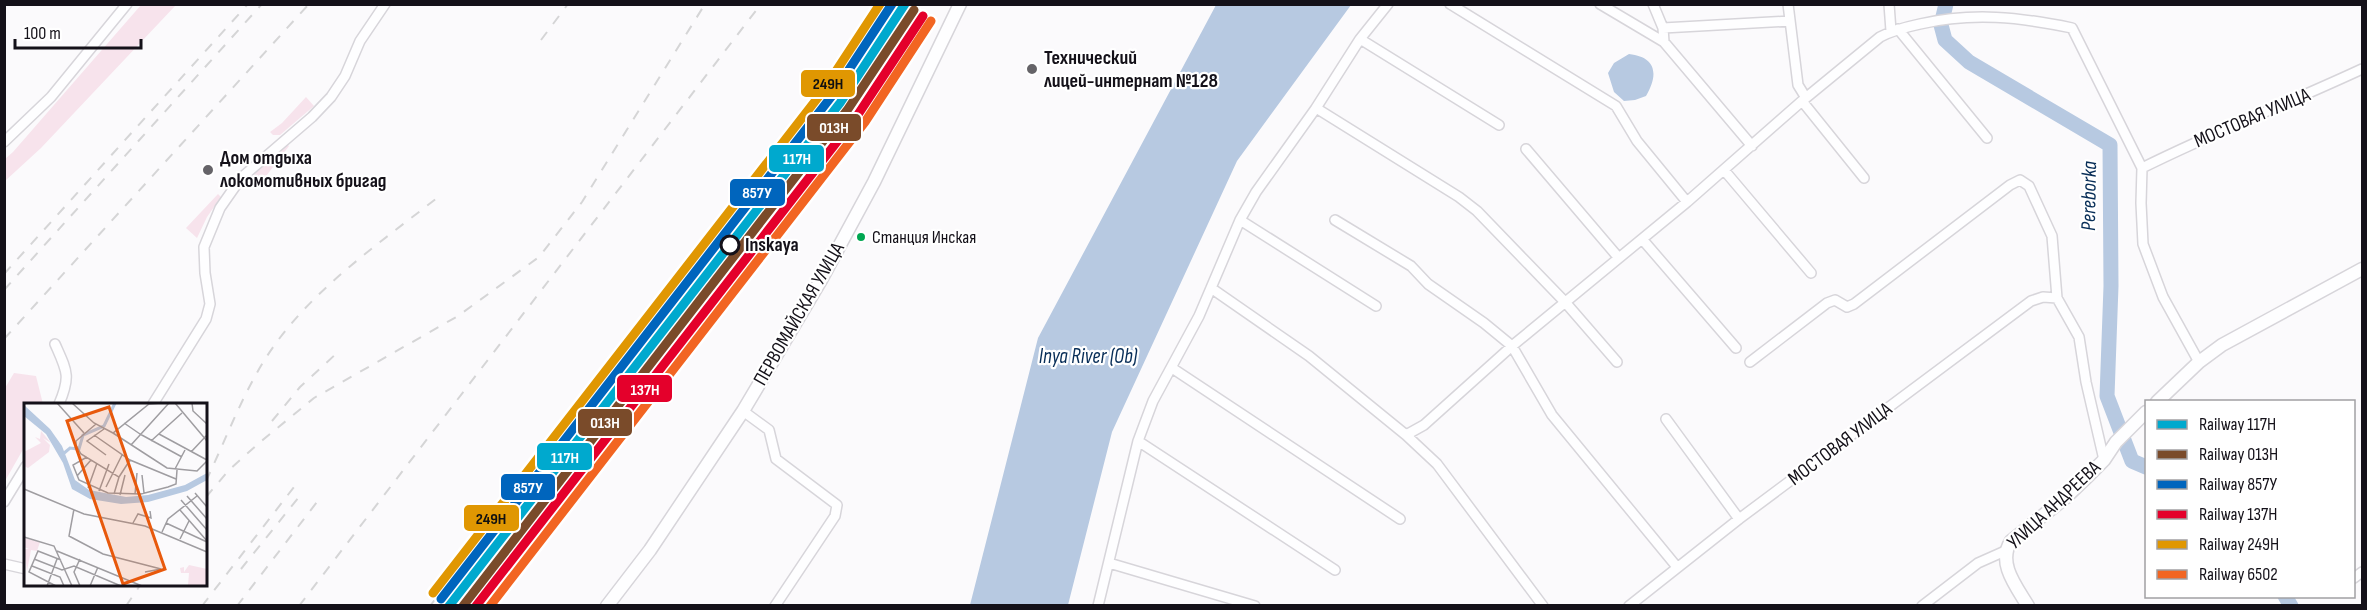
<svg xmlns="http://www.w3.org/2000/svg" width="2367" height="610" font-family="'Sofia Sans Condensed',sans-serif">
	<rect width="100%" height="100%" fill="#fbfafc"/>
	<path fill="#f7e3ec" d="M141 5H176L41 148 5 181V159L13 152Z
		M306 97 314 106 280 135H273L270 132 282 123Z
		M286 143 289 146 257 188 252 185 249 188 242 183Z
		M218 194 221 197 207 217 197 238 186 228Z
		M14 373 36 376 43 404H26L25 446 5 481V388Z"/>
	<path fill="#b7c9e1" d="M1216 5H1351L1237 161 1112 432 1068 605H970L1038 338Z
		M1629 54C1656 57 1659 74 1646 96L1635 100 1624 101 1614 92 1608 73 1614 63Z"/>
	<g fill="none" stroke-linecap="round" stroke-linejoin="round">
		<path stroke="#b7c9e1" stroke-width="15" d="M1946 4 1941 25 1945 40 1969 62 2110 145 2111 286 2107 396 2132 461 2146 467
			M2285 596 2291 606"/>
		<g stroke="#d7d5da" stroke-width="12">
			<path id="minor" d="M1450 4 1616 106 1637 141 1687 202
				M1600 4 1664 42
				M1653 4 1663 28 1664 42 1752 146
				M1788 4 1798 85 1806 98
				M1889 4 1891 31
				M1663 28 1790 21
				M1898 29 1987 138
				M1360 39 1499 125
				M1802 101 1864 178
				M1316 108 1459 197 1477 211 1565 302 1617 362
				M4 142 51 97 127 4
				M1526 149 1618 257
				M2142 168C2214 132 2289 103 2362 69
				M1724 170 1811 273
				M1240 220 1376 306
				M1335 220 1411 266 1428 284 1484 323 1512 346 1552 415 1677 567
				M1642 239 1736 348
				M1211 288 1309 356 1406 435 1424 425 1512 346 1687 202 1802 101 1880 37C1893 30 1906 27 1920 24 1973 12 2019 17 2072 28L2142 168 2141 203 2143 244 2163 297 2199 362
				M55 344C67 371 71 376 59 404
				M1750 362 1827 303 1835 300 1847 307 1854 304 2010 185 2020 180 2029 186 2052 236 2057 298 2079 337 2086 382 2104 460
				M1172 368 1400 519
				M153 404 206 319 210 304 205 273 204 247 220 208 241 178 312 117 331 97 345 76 360 41 385 4
				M743 411 769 430 776 459 837 505 835 516 775 606
				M1666 419 1739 519
				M1406 435 1437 464 1543 606
				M1138 441 1335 570
				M4 502 26 466
				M1109 563 1255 606
				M4 564 26 569
				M2354 578 2362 572
				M1098 606 1138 441 1153 401 1199 316 1240 220 1256 192 1316 108 1360 39 1388 4
				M1629 606 1739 519 2031 301 2043 297 2057 298
				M1922 606 1978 563 2005 551"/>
		</g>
		<g stroke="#d7d5da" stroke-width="15">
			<path id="secondary" d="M2157 402 2199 362 2222 345 2362 269
				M607 606 650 550 743 411 821 280 874 182 960 4
				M2028 606C2016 586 1997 563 2011 541L2065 498 2089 475 2104 460 2116 442 2146 412"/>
		</g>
		<use href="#minor" stroke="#fefeff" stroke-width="9"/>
		<use href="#secondary" stroke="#fefeff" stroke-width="12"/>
		<path stroke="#d5d5d6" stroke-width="2" stroke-dasharray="10 10" stroke-linecap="butt" d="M541 40 568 4
			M4 274 248 4
			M4 290 262 4
			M4 339 309 4
			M272 421 300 387 338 352
			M206 481C228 435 246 384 276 343 320 283 384 240 442 194
			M206 497 229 470 259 443 314 398 458 316 539 257 582 202 705 4
			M241 569 303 492
			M126 606 141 584
			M202 606 294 487
			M237 606 317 502
			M299 606 761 4
			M430 606 795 136 844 67 883 4"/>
		<g stroke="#fff" stroke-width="14">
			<path id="rail-1" d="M449 606 840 103 905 4"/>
		</g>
		<g stroke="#fff" stroke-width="14">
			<path id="rail-2" d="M463 606 848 109 914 10"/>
		</g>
		<g stroke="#fff" stroke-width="14">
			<path id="rail-3" d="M441 599 831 97 892 4"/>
		</g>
		<g stroke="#fff" stroke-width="14">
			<path id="rail-4" d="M476 606 857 116 923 16"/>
		</g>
		<g stroke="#fff" stroke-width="14">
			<path id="rail-5" d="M433 593 823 91 880 4"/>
		</g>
		<g stroke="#fff" stroke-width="14">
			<path id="rail-6" d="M490 606 865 122 931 21"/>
		</g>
		<use href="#rail-1" stroke="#00a9ce" stroke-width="9"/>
		<use href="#rail-2" stroke="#7a4b2a" stroke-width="9"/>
		<use href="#rail-3" stroke="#0065bd" stroke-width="9"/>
		<use href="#rail-4" stroke="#e4002b" stroke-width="9"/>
		<use href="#rail-5" stroke="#e09702" stroke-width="9"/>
		<use href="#rail-6" stroke="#f26522" stroke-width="9"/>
	</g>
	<g fill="#656368" stroke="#fff" stroke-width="2">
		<circle cx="1032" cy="69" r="6"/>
		<circle cx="208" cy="170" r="6"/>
	</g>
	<circle fill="#00a651" stroke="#fff" stroke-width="2" cx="861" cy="237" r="5"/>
	<circle fill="#fff" stroke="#141119" stroke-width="3" cx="730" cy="245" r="9"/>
	<g text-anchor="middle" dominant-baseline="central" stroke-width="4.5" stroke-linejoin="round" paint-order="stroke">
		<g font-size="18" fill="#141119" stroke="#fff" text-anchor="start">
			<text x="872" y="237">Станция Инская</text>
		</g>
		<g font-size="20" font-weight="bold" fill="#141119" stroke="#fff" text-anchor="start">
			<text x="1044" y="58">Технический<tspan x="1044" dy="23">лицей-интернат №128</tspan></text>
			<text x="220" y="158">Дом отдыха<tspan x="220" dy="23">локомотивных бригад</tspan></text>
		</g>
		<g font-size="20" fill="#141119" stroke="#fff">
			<text transform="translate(2252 118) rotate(-23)">МОСТОВАЯ УЛИЦА</text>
			<text transform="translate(799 314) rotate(-60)">ПЕРВОМАЙСКАЯ УЛИЦА</text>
			<text transform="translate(1840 444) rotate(-37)">МОСТОВАЯ УЛИЦА</text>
			<text transform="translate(2054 505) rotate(-43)">УЛИЦА АНДРЕЕВА</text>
		</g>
		<g font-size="20" font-weight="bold" fill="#141119" stroke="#fff" text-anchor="start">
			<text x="745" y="245">Inskaya</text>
		</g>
		<g font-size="21" font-style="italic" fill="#072d57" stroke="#fff">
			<text transform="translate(2089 196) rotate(-89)">Pereborka</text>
			<text x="1088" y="356">Inya River (Ob)</text>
		</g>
	</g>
	<g transform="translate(24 403)">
		<rect width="183" height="183" fill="#fbfafc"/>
		<path d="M17 28 27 40 19 35 26 42 25 49 4 65 0 63V49L17 40 11 34 16 36ZM0 135 16 139 13 148 7 147 3 168 0 146H5L0 144ZM165 162 183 166V183L164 182 165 170H157L156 165 160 164V169Z" fill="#f7e3ec"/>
		<path d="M0 2 26 26 38 43 51 77 65 87 102 94 124 92 161 82 183 70V77L163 88 124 99 97 101 66 96 48 86 39 60 22 31 0 13Z" fill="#b7c9e1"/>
		<path fill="none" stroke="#b7c9e1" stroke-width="3" d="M39 51 46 45 55 46 59 32 80 23 91 0"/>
		<path fill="none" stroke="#9f9da1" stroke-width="1.5" d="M33 0 60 30M48 0 70 20 89 30 125 1 137 0M151 0 183 38M168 0 169 8 183 21M100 20 116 31M72 21 52 38V42L57 51 95 74 90 91M80 26 63 38 82 52M89 30 143 65 173 68 183 58M116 31 158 54M135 31 183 57M70 32 106 57 152 76M127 38 158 10M107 42 145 0M167 49 183 32M63 54 49 62 55 77 84 90 117 91 144 84 152 81 153 67M151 66 161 47M118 72 120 90M53 73 67 57M95 74 106 57M82 84 98 52M64 85 73 60M0 86 60 111 121 123 183 149M75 88 85 61M171 90 183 104M111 91 113 70M96 92 101 72M163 93 183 116M157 97 183 127M50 106 45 133 79 151 137 166 121 169M156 107 183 138M109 120 114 111 127 115 126 108M142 120 183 139M138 129 144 116 173 93M0 134 30 143 48 183M156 136 165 118M33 148 118 183M10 156 38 167 50 163 97 183M56 156 50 169 56 183M8 163 36 174 40 183M23 183 33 156M32 183 5 169 14 148 37 157M66 183 74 164"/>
		<path fill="#e8590c" fill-opacity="0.15" stroke="#e8590c" stroke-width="3" d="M85 4 141 166 99 181 43 18Z"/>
		<rect width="183" height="183" fill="none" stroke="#141119" stroke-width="3"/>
	</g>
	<g stroke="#fff" stroke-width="2">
		<rect x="800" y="69" width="56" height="29" rx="6" fill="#e09702"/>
		<rect x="806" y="113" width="56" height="29" rx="6" fill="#7a4b2a"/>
		<rect x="768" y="144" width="57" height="29" rx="6" fill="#00a9ce"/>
		<rect x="729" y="178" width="57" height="29" rx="6" fill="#0065bd"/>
		<rect x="616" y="374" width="57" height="29" rx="6" fill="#e4002b"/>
		<rect x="577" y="408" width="56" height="29" rx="6" fill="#7a4b2a"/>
		<rect x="536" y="442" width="57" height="29" rx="6" fill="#00a9ce"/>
		<rect x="500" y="473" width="56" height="28" rx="6" fill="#0065bd"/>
		<rect x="463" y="504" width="57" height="28" rx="6" fill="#e09702"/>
	</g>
	<g font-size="16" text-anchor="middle" font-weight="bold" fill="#fff">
		<text x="834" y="133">013Н</text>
		<text x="797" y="164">117Н</text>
		<text x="757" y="198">857У</text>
		<text x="645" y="395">137Н</text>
		<text x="605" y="428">013Н</text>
		<text x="565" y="463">117Н</text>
		<text x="528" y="493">857У</text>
	</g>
	<g font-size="16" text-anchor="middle" font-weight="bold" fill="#111">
		<text x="828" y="89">249Н</text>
		<text x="491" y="524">249Н</text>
	</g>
	<rect width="2367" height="610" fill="none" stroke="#141119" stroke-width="12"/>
	<rect x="2145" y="400" width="210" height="198" fill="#ffffff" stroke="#a1a0a3" stroke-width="1.5"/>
	<rect x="2157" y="420" width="30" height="9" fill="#00a9ce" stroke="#a1a0a3" stroke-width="1.5"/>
	<text x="2199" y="430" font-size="18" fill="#141119">Railway 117Н</text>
	<rect x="2157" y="450" width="30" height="9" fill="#7a4b2a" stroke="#a1a0a3" stroke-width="1.5"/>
	<text x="2199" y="460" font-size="18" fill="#141119">Railway 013Н</text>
	<rect x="2157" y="480" width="30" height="9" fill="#0065bd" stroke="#a1a0a3" stroke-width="1.5"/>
	<text x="2199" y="490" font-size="18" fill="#141119">Railway 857У</text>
	<rect x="2157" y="510" width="30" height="9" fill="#e4002b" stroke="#a1a0a3" stroke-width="1.5"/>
	<text x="2199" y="520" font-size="18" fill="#141119">Railway 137Н</text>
	<rect x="2157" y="540" width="30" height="9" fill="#e09702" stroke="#a1a0a3" stroke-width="1.5"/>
	<text x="2199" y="550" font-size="18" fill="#141119">Railway 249Н</text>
	<rect x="2157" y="570" width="30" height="9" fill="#f26522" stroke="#a1a0a3" stroke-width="1.5"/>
	<text x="2199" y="580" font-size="18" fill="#141119">Railway 6502</text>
	<path d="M15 39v9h126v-9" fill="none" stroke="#141119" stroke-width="3"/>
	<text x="24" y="39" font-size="18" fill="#141119" stroke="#ffffff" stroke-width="4.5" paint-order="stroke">100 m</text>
</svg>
